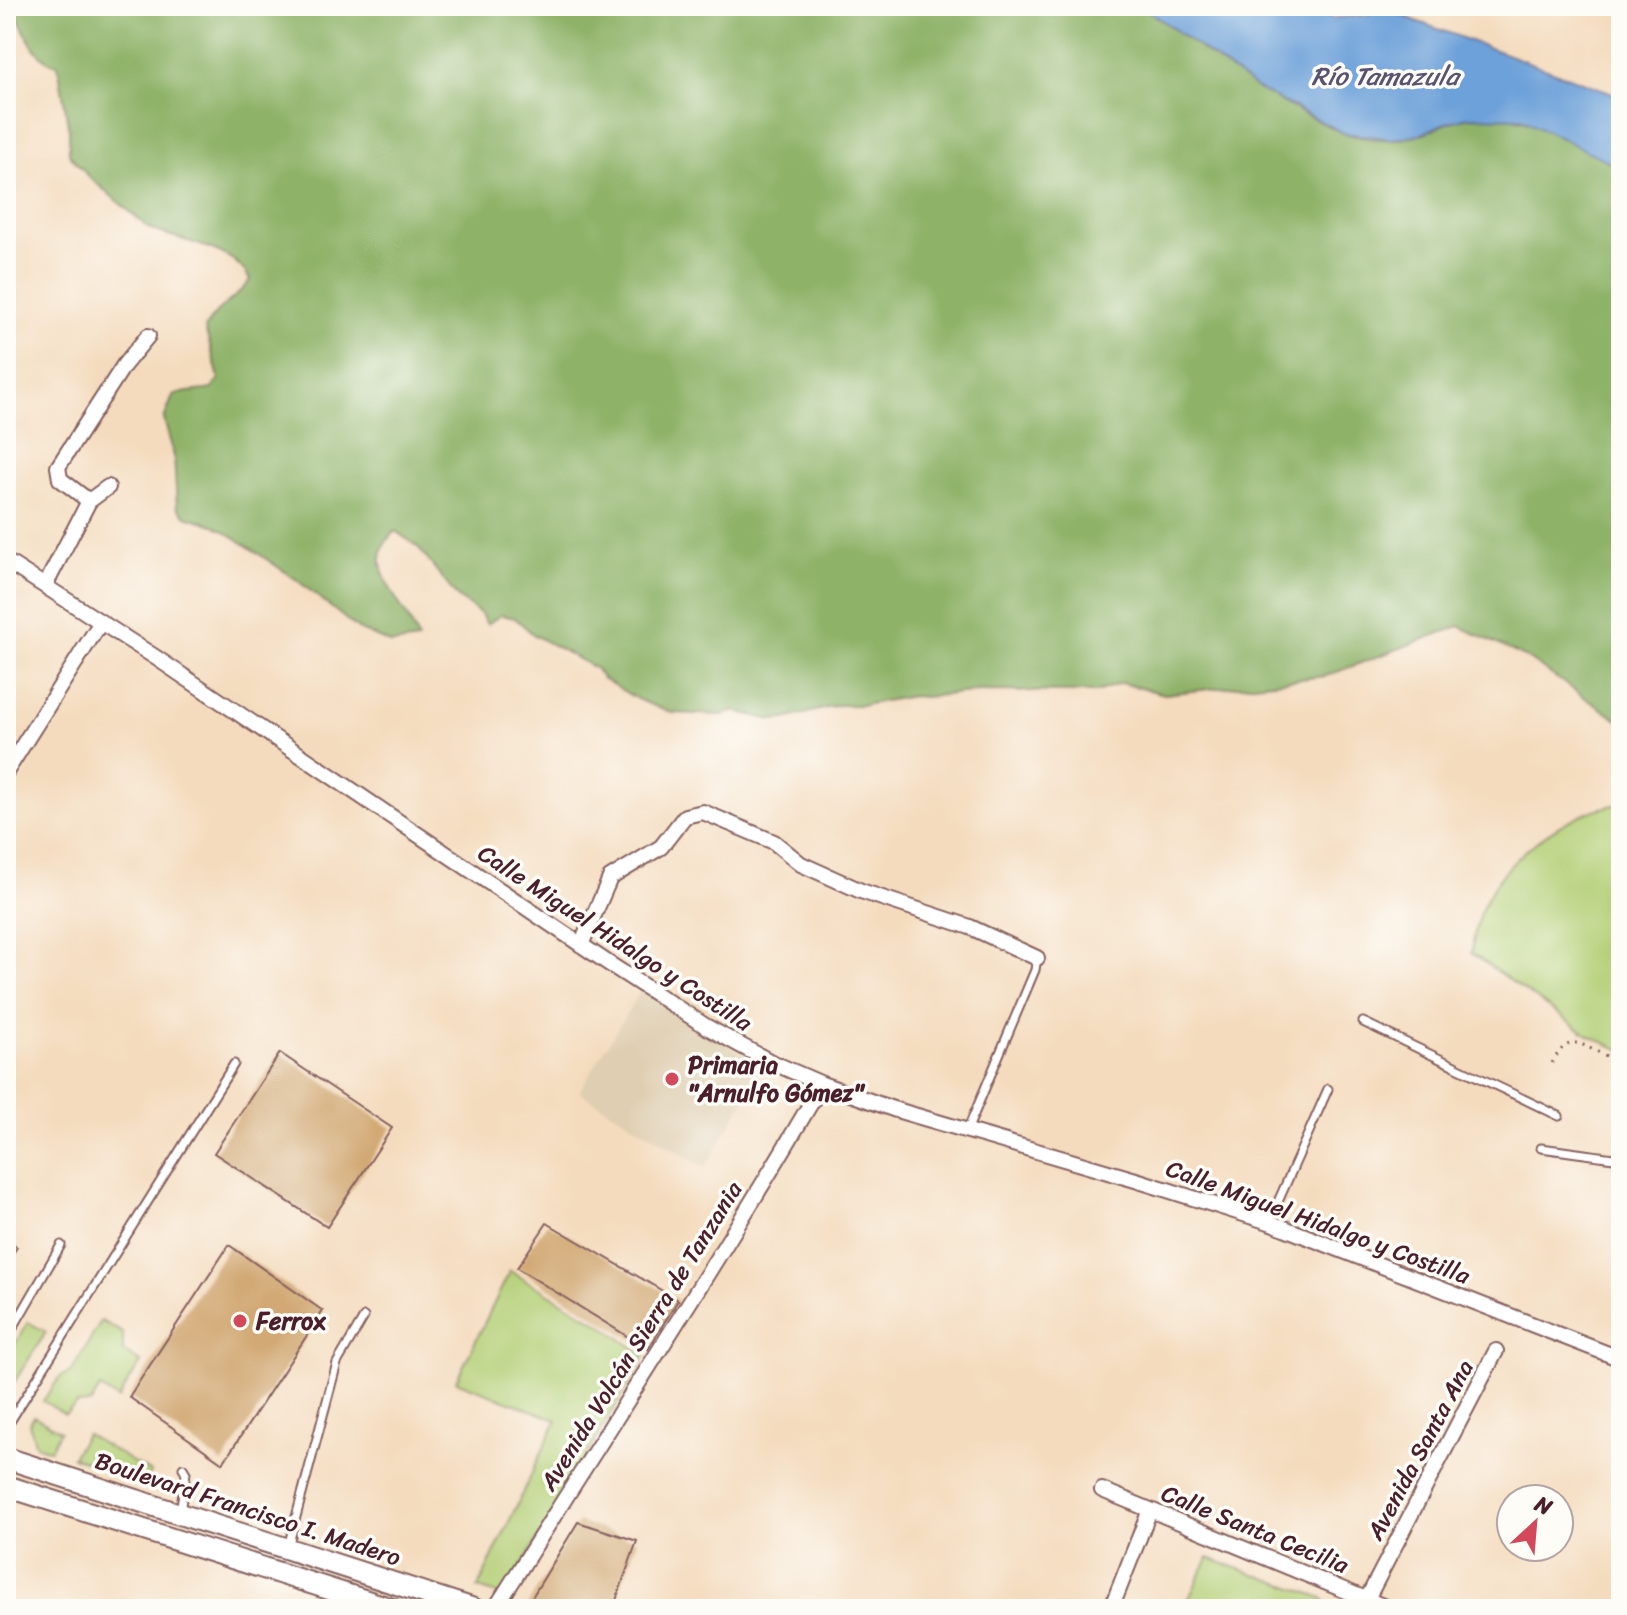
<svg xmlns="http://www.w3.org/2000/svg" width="1627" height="1615" font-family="Sriracha,sans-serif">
	<rect width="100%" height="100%" fill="#fdfcf7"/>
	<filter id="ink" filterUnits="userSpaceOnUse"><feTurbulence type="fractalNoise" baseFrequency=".0125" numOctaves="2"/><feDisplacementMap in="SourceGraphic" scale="16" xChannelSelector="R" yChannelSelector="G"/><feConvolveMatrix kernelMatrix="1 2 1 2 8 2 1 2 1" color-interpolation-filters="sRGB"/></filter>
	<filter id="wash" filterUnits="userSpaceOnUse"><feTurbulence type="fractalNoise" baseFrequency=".006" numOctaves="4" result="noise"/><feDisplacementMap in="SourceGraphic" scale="32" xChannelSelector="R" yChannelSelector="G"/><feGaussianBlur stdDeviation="1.8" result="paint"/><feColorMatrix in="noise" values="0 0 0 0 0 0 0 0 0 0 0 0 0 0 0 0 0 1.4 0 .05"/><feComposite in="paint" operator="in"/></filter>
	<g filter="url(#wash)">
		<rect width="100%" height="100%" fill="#f4dbbe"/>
		<path fill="#dfceb1" d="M641 990 764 1067 705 1168 579 1092Z"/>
		<path fill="#b3cf76" stroke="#7e7750" stroke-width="2" d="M1621 804V1050L1588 1035 1471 953C1474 941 1475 927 1479 916 1500 860 1563 812 1621 804Z
			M510 1271 602 1325 645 1356 504 1596 478 1588 557 1420 456 1381Z
			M101 1321 123 1333V1351L141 1362 118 1399 100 1388 91 1403 77 1404 65 1414 43 1401 60 1377 72 1371Z
			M28 1322 46 1332 6 1395V1359Z
			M34 1416 60 1431 50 1450 36 1445 29 1424Z
			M86 1434 151 1473 145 1481 72 1457Z
			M1208 1558 1323 1598 1328 1609H1184Z"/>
		<path fill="#8eb267" stroke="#6c6849" stroke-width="2" d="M11 6H1142C1197 45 1249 87 1310 117 1321 122 1332 129 1343 133 1365 140 1400 142 1422 134 1437 128 1451 120 1468 117 1523 107 1575 142 1621 168V722L1527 658 1459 626 1326 676 1165 694 1121 683 1097 692 979 691 925 697 912 696 863 705H838L785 719 772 720 735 711 723 715 672 713 637 699 602 678 595 668 534 635 515 618 501 615 487 624 480 613 458 598 417 546 395 531C356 566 409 605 418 640L392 644 358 629 297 580 237 539 214 525 186 516 177 507 174 456 164 419 173 396C186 390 198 392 212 389L219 378 205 328C216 307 237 299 250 280 234 245 180 243 149 228L88 176 69 154V129L58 65C31 60 25 25 11 6Z"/>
		<path fill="#6da1d9" stroke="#5c6082" stroke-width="2" d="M1142 6H1303L1333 18 1368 15 1378 6H1395V12L1416 21 1621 96V168L1521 118 1469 117 1443 124 1420 135 1392 139 1343 133 1256 88Z"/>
		<g id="blocks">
			<path fill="#d2a975" d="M280 1053 392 1128 327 1227 214 1153Z
				M547 1223 678 1300 648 1349 517 1268Z
				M6 1240 17 1247 6 1265Z
				M229 1245 323 1311 223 1463 129 1397Z
				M578 1522 637 1541 613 1609H537L526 1607Z"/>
		</g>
	</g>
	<g filter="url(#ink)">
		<use href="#blocks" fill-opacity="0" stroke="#86615e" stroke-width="2"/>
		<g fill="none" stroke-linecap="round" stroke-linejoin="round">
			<g stroke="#86615e" stroke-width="11">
				<path id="service" d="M1363 1022 1559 1116
					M967 1131 1035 970 1037 958
					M1541 1148 1621 1159
					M1269 1222 1328 1089
					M6 1340 61 1245
					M6 1428 234 1064
					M180 1512 186 1473 183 1468
					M288 1547 337 1363 364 1317"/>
			</g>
			<g stroke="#86615e" stroke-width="18">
				<path id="minor" d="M89 501 60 479 58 467 124 365 148 336
					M6 561 155 657 608 963 707 1027 769 1061 822 1084 893 1109 1139 1181 1269 1222 1621 1359
					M45 586 89 501 108 487
					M6 772 101 622
					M581 945 610 878 661 847 685 816 703 812 774 842 801 864 861 891 970 927 1037 958
					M1102 1490 1390 1609
					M495 1609C604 1435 719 1262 822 1084
					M1111 1609 1150 1510
					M1357 1609 1367 1599 1496 1351"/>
			</g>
			<g stroke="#86615e" stroke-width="24">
				<path id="secondary" d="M6 1458 474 1609
					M6 1486 392 1609"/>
			</g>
			<path stroke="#86615e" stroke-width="3" stroke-dasharray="2 6" stroke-linecap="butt" d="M1552 1063C1559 1051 1564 1042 1579 1043L1621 1063"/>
			<use href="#service" stroke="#fff" stroke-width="7"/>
			<use href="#minor" stroke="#fff" stroke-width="14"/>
			<use href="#secondary" stroke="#fff" stroke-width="20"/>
		</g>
	</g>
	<g fill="#d1495b" stroke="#fdfcf7" stroke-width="3">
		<circle cx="672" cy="1079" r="8"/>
		<circle cx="240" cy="1321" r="8"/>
	</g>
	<g text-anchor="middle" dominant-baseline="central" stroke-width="7" stroke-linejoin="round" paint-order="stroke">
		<g font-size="24" fill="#4a1f2b" stroke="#fdfcf7">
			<text transform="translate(615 938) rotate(33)">Calle Miguel Hidalgo y Costilla</text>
			<text transform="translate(1318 1222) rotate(20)">Calle Miguel Hidalgo y Costilla</text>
			<text transform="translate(641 1336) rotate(-58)">Avenida Volcán Sierra de Tanzania</text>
			<text transform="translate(1420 1450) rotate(-62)">Avenida Santa Ana</text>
			<text transform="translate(248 1509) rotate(18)">Boulevard Francisco I. Madero</text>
			<text transform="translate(1255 1529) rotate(22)">Calle Santa Cecilia</text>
		</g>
		<g font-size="24" font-weight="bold" fill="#4a1f2b" stroke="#fdfcf7" text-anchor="start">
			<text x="688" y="1065">Primaria<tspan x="688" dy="28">"Arnulfo Gómez"</tspan></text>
			<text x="256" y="1321">Ferrox</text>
		</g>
		<g font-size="26" font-style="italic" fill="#585371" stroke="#fdfcf7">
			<text x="1385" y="76">Río Tamazula</text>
		</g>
	</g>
	<rect width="1627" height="1615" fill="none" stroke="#fdfcf7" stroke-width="32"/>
	<g transform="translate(1535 1523) rotate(26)"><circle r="38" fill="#fdfcf7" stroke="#b5a4a5" stroke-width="2"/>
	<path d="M0-6L14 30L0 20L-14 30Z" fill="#d1495b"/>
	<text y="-12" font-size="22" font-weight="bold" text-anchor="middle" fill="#4a1f2b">N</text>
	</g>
</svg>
